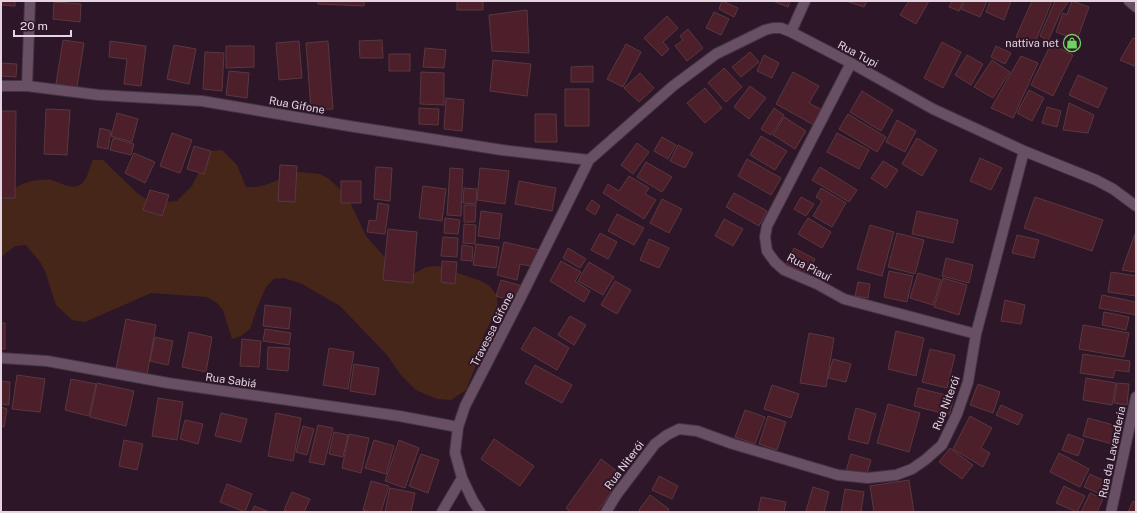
<svg xmlns="http://www.w3.org/2000/svg" width="1137" height="513" font-family="'Public Sans',sans-serif">
	<rect width="100%" height="100%" fill="#2c1628"/>
	<path fill="#47261a" d="M222 150 237 165 246 187H257L268 184 298 172 320 174 329 179 347 196 366 236 398 272 408 277 426 267 438 266 481 281 490 286 497 296 498 307 484 335 479 358 466 390 451 400 437 399 416 390 401 375 387 355 340 306 302 284 284 278 274 279 266 287 257 308 250 329 241 336 232 339 223 310 216 302 207 297 151 293 85 322 72 320 56 305 45 271 40 262 26 245 15 246 1 257V201C15 188 19 183 38 180 42 180 47 179 51 180 60 182 71 190 80 185 88 180 89 168 93 160H103L137 193 146 199 156 203 177 201 192 186 205 159 211 151Z"/>
	<path fill="#4c1f2a" stroke="#59383f" d="M1 1H15V6L1 5Z
		M318 1H364V6L318 4Z
		M457 1H483V10H457Z
		M722 1 738 8 734 17 719 9Z
		M773 1H790L788 7Z
		M849 1H867L864 7 849 2Z
		M909 1H929L916 24 900 15Z
		M952 1H963L959 11 949 7Z
		M965 1H987L980 17 961 9Z
		M990 1H1011L1004 20 986 12Z
		M1032 1H1052L1034 45 1016 37Z
		M1055 1 1068 2 1060 14 1048 41 1040 36Z
		M1072 1 1089 7 1077 40 1056 32 1063 13 1067 15Z
		M54 2 81 4 80 22 53 19Z
		M527 10 529 53 492 51 489 15Z
		M714 12 729 19 721 35 706 28Z
		M667 16 678 28 663 42 669 49 662 56 644 38Z
		M688 29 703 48 687 61 675 46 683 40 680 36Z
		M1133 38 1136 39V62L1134 66 1120 60Z
		M63 40 84 43 77 87 56 84Z
		M382 40 383 58H360L359 41Z
		M110 41 146 46 141 86 124 84 127 59 109 57Z
		M299 41 302 78 279 80 276 43Z
		M328 41 333 109 311 110 306 43Z
		M942 42 961 52 943 88 924 78Z
		M626 44 641 52 623 87 607 79Z
		M1051 44 1073 55 1053 96 1031 85Z
		M174 45 196 49 189 84 167 79Z
		M226 46H254V67L226 68Z
		M996 46 1011 53 1005 64 991 57Z
		M425 48 446 50 444 68 423 67Z
		M205 52 224 53 222 91 203 89Z
		M750 52 759 62 741 77 732 67Z
		M389 54H410V71H389Z
		M764 55 779 63 772 78 757 71Z
		M967 55 983 64 971 85 955 75Z
		M1021 56 1038 63 1013 118 991 108Z
		M493 60 531 64 527 96 490 91Z
		M992 60 1010 72 993 98 974 87Z
		M1 63 17 64 16 77 1 76Z
		M593 66V82H571V67Z
		M724 68 742 87 726 102 708 83Z
		M229 71 249 73 247 98 226 95Z
		M421 72 444 73V105L420 104Z
		M793 72 819 86 809 103 822 110 814 125 776 104Z
		M640 73 654 88 639 102 624 88Z
		M1078 75 1107 88 1098 108 1069 95Z
		M750 86 766 98 749 119 734 107Z
		M705 88 722 108 705 123 687 103Z
		M565 89H589V126H565Z
		M1029 90 1044 98 1032 121 1017 113Z
		M862 91 893 110 881 131 850 112Z
		M446 98 464 100 462 131 444 129Z
		M1069 103 1094 115 1088 133 1063 130Z
		M1047 107 1061 111 1057 127 1042 123Z
		M419 108 439 109 438 125 419 124Z
		M774 108 784 115 771 135 761 129Z
		M46 109 70 110 67 155 44 154Z
		M1 111H16L15 198H1Z
		M117 113 138 119 132 142 111 136Z
		M535 114H556L557 142H535Z
		M848 114 886 137 877 152 839 129Z
		M784 117 806 131 795 149 773 135Z
		M897 120 916 131 905 152 886 142Z
		M100 128 111 131 108 149 97 147Z
		M172 133 192 140 180 173 160 166Z
		M837 133 869 150 859 169 827 152Z
		M761 136 787 151 775 170 750 155Z
		M662 137 676 145 668 159 654 151Z
		M113 138 134 144 131 155 110 150Z
		M917 138 937 150 922 176 902 164Z
		M637 143 649 152 633 174 621 165Z
		M678 145 693 153 685 168 670 161Z
		M194 146 211 151 204 174 187 169Z
		M134 153 155 162 145 183 125 173Z
		M980 158 1002 168 991 190 970 181Z
		M747 159 781 178 771 195 738 176Z
		M883 161 898 170 886 188 871 178Z
		M646 162 672 177 662 192 637 177Z
		M280 165 297 166 295 202 278 201Z
		M376 167 392 168 390 201 374 199Z
		M820 167 857 190 849 202 812 180Z
		M450 168 463 169 461 216 447 215Z
		M480 168 509 171 505 204 477 200Z
		M629 176 649 188 645 194 656 200 644 219 603 193 608 184 619 191Z
		M341 181H361V203H341Z
		M519 181 556 188 552 211 515 204Z
		M423 186 446 189 442 221 419 218Z
		M464 188 477 189 476 204 463 203Z
		M821 188 846 203 832 227 813 216 822 201 816 197Z
		M150 190 169 195 162 216 143 210Z
		M734 193 767 211 759 226 726 207Z
		M801 197 814 204 806 216 794 209Z
		M1035 197 1103 220 1092 251 1024 228Z
		M662 199 682 209 669 233 650 223Z
		M592 200 600 206 595 215 586 209Z
		M378 203 389 205 385 234 367 232 369 220 376 221Z
		M464 205H476L475 222H464Z
		M481 211 502 214 499 239 478 236Z
		M917 211 958 220 953 243 912 234Z
		M617 214 644 228 634 245 608 231Z
		M445 218 460 220 458 234 444 233Z
		M808 218 831 232 822 248 798 234Z
		M724 219 743 229 733 246 715 236Z
		M464 224 476 225 475 244 463 243Z
		M870 225 894 232 882 276 857 269Z
		M388 229 417 232 413 283 383 280Z
		M600 233 617 242 608 259 591 250Z
		M897 233 924 240 915 274 888 267Z
		M1135 234 1136 272 1122 270Z
		M1017 235 1039 240 1034 258 1012 253Z
		M443 237 458 238 457 257 441 256Z
		M649 239 669 248 659 268 640 260Z
		M504 242 539 250 535 267 520 264 517 280 497 275Z
		M476 244 499 247 496 268 473 265Z
		M462 245 473 247 472 261 461 260Z
		M568 248 586 259 580 268 563 258Z
		M794 248 815 259 807 275 786 264Z
		M946 258 973 265 969 283 942 276Z
		M442 261 457 262 455 284 441 282Z
		M561 261 581 272 575 281 590 291 584 302 550 281Z
		M589 262 614 277 603 295 578 281Z
		M889 271 913 276 907 302 884 297Z
		M1111 272 1136 276V296L1108 292Z
		M918 273 941 280 933 305 910 298Z
		M943 278 967 285 959 315 934 307Z
		M501 280 522 286 517 302 496 296Z
		M615 281 631 290 617 314 601 305Z
		M858 282 870 284 868 298 855 296Z
		M1102 295 1136 302V315L1099 308Z
		M1005 300 1025 305 1021 324 1001 321Z
		M265 305 291 308 289 329 263 326Z
		M1104 312 1129 317 1126 330 1102 325Z
		M570 316 586 325 574 345 558 335Z
		M126 319 156 325 147 375 116 369Z
		M1 323H5V349H1Z
		M1083 325 1129 333 1124 357 1079 349Z
		M534 327 569 348 557 370 521 349Z
		M265 329 291 333 289 345 263 341Z
		M896 331 924 338 916 376 888 369Z
		M189 332 212 337 206 372 182 367Z
		M809 333 834 338 826 387 800 383Z
		M155 337 173 341 168 365 150 361Z
		M242 339 261 341 259 367 240 366Z
		M268 347 290 348 288 371 267 369Z
		M329 348 354 352 348 389 323 385Z
		M930 349 955 355 947 388 922 382Z
		M1083 354 1130 361 1129 372 1115 370 1113 378 1080 373Z
		M833 359 851 364 846 382 828 378Z
		M354 364 379 368 375 395 350 391Z
		M535 365 572 385 562 403 525 383Z
		M17 375 45 379 40 412 12 409Z
		M1086 378 1116 383 1112 405 1083 400Z
		M71 379 96 384 89 416 65 410Z
		M1 381 10 382 9 405 1 404Z
		M97 383 134 391 126 426 90 417Z
		M1117 383 1129 384 1127 405 1114 403Z
		M978 384 1000 392 993 413 970 405Z
		M772 385 799 394 791 418 764 409Z
		M918 388 954 397 949 415 914 406Z
		M158 398 183 402 177 440 152 436Z
		M888 404 920 413 909 452 877 443Z
		M1001 405 1023 415 1018 425 996 415Z
		M1 407 7 409 4 427 1 426Z
		M856 408 876 414 868 444 848 439Z
		M745 410 765 417 755 444 735 437Z
		M221 413 247 419 241 442 215 436Z
		M276 413 301 418 293 461 268 456Z
		M768 416 786 422 777 450 759 444Z
		M970 416 992 428 981 448 990 453 983 467 953 449Z
		M1088 418 1117 426 1112 444 1083 436Z
		M185 420 203 424 198 444 180 439Z
		M318 425 333 428 324 465 309 462Z
		M303 426 314 429 307 455 296 452Z
		M334 432 348 435 343 457 329 454Z
		M349 434 369 438 361 473 342 468Z
		M1068 434 1084 440 1078 456 1062 450Z
		M494 439 534 466 520 486 481 459Z
		M124 440 143 444 137 470 119 466Z
		M374 440 394 446 386 474 365 468Z
		M399 440 419 448 405 488 385 481Z
		M950 448 973 465 962 479 939 462Z
		M1059 453 1089 469 1080 487 1050 472Z
		M421 454 439 460 428 493 409 486Z
		M851 454 871 460 866 477 846 471Z
		M601 459 623 476 597 512H571L566 508Z
		M1090 474 1113 485 1107 497 1084 487Z
		M659 476 678 486 672 499 652 490Z
		M909 480 914 512H874L870 486Z
		M371 481 389 486 381 512H371L363 510Z
		M227 484 252 494 245 512 220 502Z
		M1064 486 1085 496 1077 512 1056 503Z
		M813 487 829 492 824 512 806 511Z
		M390 488 415 493 411 512H385Z
		M845 489 864 492 861 512H841Z
		M292 492 310 499 304 512H289L284 510Z
		M1090 493 1103 499 1097 512H1081Z
		M650 495 669 509 667 512H641L639 510Z
		M761 497 786 502 784 512H758Z
		M1133 501 1136 503V512H1128Z
		M254 506 270 512H252Z"/>
	<g fill="none" stroke-linecap="round" stroke-linejoin="round">
		<g stroke="#453543" stroke-width="12">
			<path id="street" d="M1129 1 1136 7
				M791 32 805 1
				M851 63 767 226 765 237 767 251 775 262 784 270 817 284 844 299 976 334
				M1 86H27L99 95 202 101 349 126 502 150 589 160
				M27 86 30 1
				M1 358 47 361 168 383 399 416 458 427
				M442 512 462 478
				M480 512 473 501 462 478 455 453 458 427 465 406 522 295 589 160 673 86 716 54 765 30 773 28H781L791 32 851 63 933 109 1024 151 1096 180 1113 189 1136 206
				M606 512 617 494 655 444 667 435 679 429 697 431 733 444 838 475 868 478 896 475 912 469 925 460 942 445 957 414 968 382 976 334 1024 151
				M1111 512 1136 397"/>
		</g>
		<use href="#street" stroke="#694f64" stroke-width="10"/>
	</g>
	<defs>
		<g id="shop-ring" transform="scale(0.9)"><circle r="9.5" fill="#2c1628" stroke="#70d35f" stroke-width="1.5"/><path d="M-5-2.5h2.3a2.7 3.5 0 0 1 5.4 0H5L5.5 6h-11ZM-1.5-2.5h3a1.5 2.3 0 0 0-3 0Z" fill="#70d35f"/></g>
	</defs>
	<g fill-rule="evenodd">
		<use href="#shop-ring" x="1072" y="43"/>
	</g>
	<g text-anchor="middle" dominant-baseline="central" stroke-width="4" stroke-linejoin="round" paint-order="stroke">
		<g font-size="11" fill="#e4d5e1" stroke="#2c1628" text-anchor="end">
			<text x="1059" y="43">nattiva net</text>
		</g>
		<g font-size="11" fill="#e4d5e1" stroke="#2c1628">
			<text transform="translate(858 54) rotate(28)">Rua Tupi</text>
			<text transform="translate(297 105) rotate(10)">Rua Gifone</text>
			<text transform="translate(809 267) rotate(27)">Rua Piauí</text>
			<text transform="translate(492 329) rotate(-63)">Travessa Gifone</text>
			<text transform="translate(231 380) rotate(8)">Rua Sabiá</text>
			<text transform="translate(946 403) rotate(-69)">Rua Niterói</text>
			<text transform="translate(1112 452) rotate(-78)">Rua da Lavanderia</text>
			<text transform="translate(624 465) rotate(-53)">Rua Niterói</text>
		</g>
	</g>
	<rect width="1137" height="513" fill="none" stroke="#e4d5e1" stroke-width="4"/>
	<path d="M14 30v6h57v-6" fill="none" stroke="#e4d5e1" stroke-width="2"/>
	<text x="20" y="30" font-size="12" fill="#e4d5e1" stroke="#2c1628" stroke-width="3" paint-order="stroke">20 m</text>
</svg>
